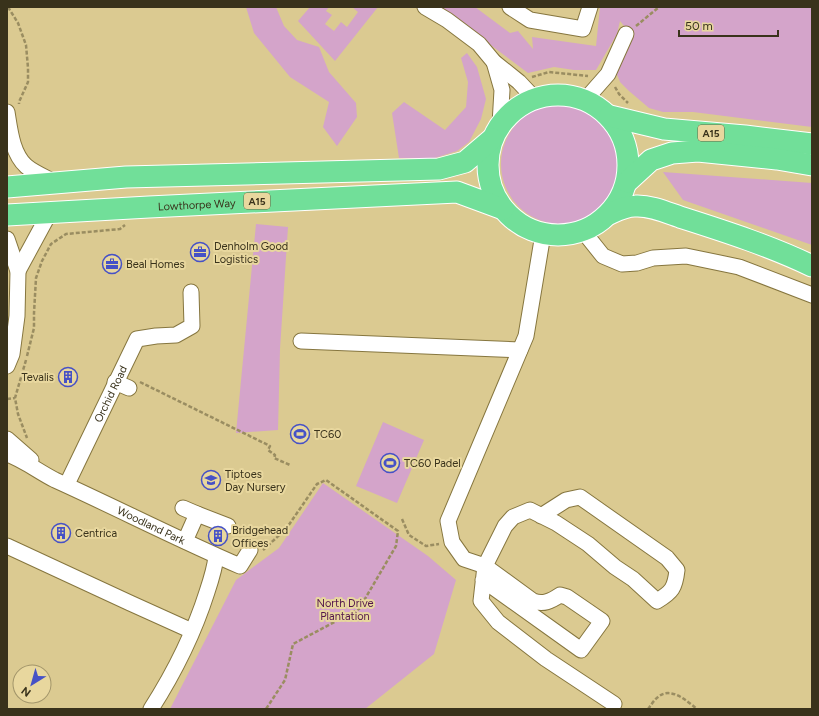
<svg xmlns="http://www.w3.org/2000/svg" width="819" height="716" font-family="Figtree,sans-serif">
	<rect width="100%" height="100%" fill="#dbca91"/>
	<path fill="#d4a4ca" d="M246 7H276L284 26 297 40 319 47 329 72 356 103 357 117 337 146 323 127 329 102 290 77 254 33Z
		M310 7H329L326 11 332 15 325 24 334 31 341 22 347 27 358 12 352 7H378L335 61 298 21Z
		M440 7H475L510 33 518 31 533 49 532 37 596 46 600 7H812V127L693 112H663L649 108 629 91 620 82 616 72 633 37 620 21 617 34 596 70H574L554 67 528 73Z
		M467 53 477 67 486 99 481 119 469 142 457 151 435 158H399L392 113 404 102 445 130 466 107 468 82 461 58Z
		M501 164a60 60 0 1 1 120 0a60 60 0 1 1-120 0Z
		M663 172 812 183V245L683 200Z
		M256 224 288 227 280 349 278 430 236 433Z
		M383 422 424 440 397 503 356 486Z
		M323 483 428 556 456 580 434 654 365 709H170L236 580 279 548Z"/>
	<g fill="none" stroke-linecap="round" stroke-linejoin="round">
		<g stroke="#86763f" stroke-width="17">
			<g id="minor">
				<path d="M425 7 447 20 479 44 494 62 519 82 534 98"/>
				<path d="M510 7 530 20 583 29 590 7"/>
				<path d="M494 62 502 90 500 124"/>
				<path d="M586 99 608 74 626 34"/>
				<path d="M7 112C10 130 12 153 26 166 34 173 47 178 56 183"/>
				<path d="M583 231 603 256 622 264 637 263 653 258 686 256 739 267 812 295"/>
				<path d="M7 239 18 271 17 316 12 354 7 366"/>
				<path d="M18 271 50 212"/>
				<path d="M301 341 520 350"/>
				<path d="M115 382 129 388"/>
				<path d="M7 439 31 460"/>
				<path id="s1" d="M7 454C24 460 39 472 55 480 117 508 177 539 240 566L250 550"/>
				<path id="s2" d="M67 484 137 339 156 336 176 335 192 326 191 292"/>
				<path d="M183 508 197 514"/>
				<path d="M541 516 566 500 580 497 667 558 677 570C675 588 672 592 657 601L633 579 615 567 588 544 556 523 530 510 513 517 505 526 485 566 464 559 452 542 448 521 526 336 543 234"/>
				<path d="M185 541 197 514 228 526"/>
				<path d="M7 546 130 603 192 631"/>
				<path d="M483 580 581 650 602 621 567 597 560 595C551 601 543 605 533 601L485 566 481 601 498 622 546 659 614 704"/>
				<path d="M151 709C174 673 194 633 207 592 211 580 215 568 216 556"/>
			</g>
		</g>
		<g stroke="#fff" stroke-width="23">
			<g id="highway">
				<circle cx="558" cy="165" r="70"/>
				<path d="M610 116 664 129 745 136 812 144"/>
				<path d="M627 182 651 160 672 153 698 151 777 159 812 165"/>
				<path d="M7 187 126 177 439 169 465 162 492 139"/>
				<path d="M609 214C618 210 626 206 635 206 651 205 668 213 683 218 727 232 770 246 812 266"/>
				<path id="s3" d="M7 215 149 207 457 192 503 209"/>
			</g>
		</g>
		<path stroke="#9a8d61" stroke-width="2.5" stroke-dasharray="4 2" stroke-linecap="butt" d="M8 7 18 23 26 45 28 68V82L19 102V104
			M636 26 659 7
			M532 77 549 72 588 76
			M615 87 619 94 628 103
			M27 356 34 328V313L36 278 42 261 51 244 66 234 120 229 125 225
			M26 360 15 398 18 414 27 438
			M140 382 268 445 270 446 268 450 275 455 274 458 290 465
			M7 399 15 398
			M402 519 409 535 426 546 439 544
			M263 550 286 529 317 484 326 480 398 531 396 546 359 609 293 644 285 680 266 709
			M648 709C651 705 654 700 658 697 671 686 687 701 697 709"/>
		<use href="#minor" stroke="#fff" stroke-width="15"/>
		<use href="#highway" stroke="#71df99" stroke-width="21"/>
	</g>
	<defs>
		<g id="office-ring" transform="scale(1)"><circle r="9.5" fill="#e8d79e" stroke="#4651c6" stroke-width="1.5"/><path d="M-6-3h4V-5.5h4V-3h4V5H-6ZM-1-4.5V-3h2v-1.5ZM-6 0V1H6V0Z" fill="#4651c6"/></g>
		<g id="building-ring" transform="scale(1)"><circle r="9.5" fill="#e8d79e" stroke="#4651c6" stroke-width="1.5"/><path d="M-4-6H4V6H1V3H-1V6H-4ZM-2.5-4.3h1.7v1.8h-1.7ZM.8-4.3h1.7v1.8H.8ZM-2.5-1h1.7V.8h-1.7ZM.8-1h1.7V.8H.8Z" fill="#4651c6"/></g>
		<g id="stadium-ring" transform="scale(1)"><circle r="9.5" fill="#e8d79e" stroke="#4651c6" stroke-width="1.5"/><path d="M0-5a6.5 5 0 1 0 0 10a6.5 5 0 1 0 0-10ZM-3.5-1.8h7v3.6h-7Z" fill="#4651c6"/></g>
		<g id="school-ring" transform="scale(1)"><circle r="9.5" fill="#e8d79e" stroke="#4651c6" stroke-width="1.5"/><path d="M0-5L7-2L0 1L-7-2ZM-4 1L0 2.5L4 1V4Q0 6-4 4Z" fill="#4651c6"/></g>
	</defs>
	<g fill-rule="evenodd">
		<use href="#office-ring" x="200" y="252"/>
		<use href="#office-ring" x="112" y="264"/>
		<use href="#building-ring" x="68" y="377"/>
		<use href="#stadium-ring" x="300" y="434"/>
		<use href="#stadium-ring" x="390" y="463"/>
		<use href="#school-ring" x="211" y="480"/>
		<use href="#building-ring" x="61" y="533"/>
		<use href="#building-ring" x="218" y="536"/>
	</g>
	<g text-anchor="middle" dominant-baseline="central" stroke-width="4" stroke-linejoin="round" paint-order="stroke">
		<g fill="#e8d79e" stroke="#6e6442" stroke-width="1">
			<rect x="698" y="125" width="26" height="16" rx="3"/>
			<rect x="244" y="193" width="26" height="16" rx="3"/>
		</g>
		<g font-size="10" font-weight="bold" fill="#39321b">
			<text x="711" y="133">A15</text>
			<text x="257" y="201">A15</text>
		</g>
		<g font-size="11" fill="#39321b" stroke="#e8d79e">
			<text stroke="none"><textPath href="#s3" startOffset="190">Lowthorpe Way</textPath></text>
			<text stroke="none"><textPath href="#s2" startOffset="100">Orchid Road</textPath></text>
			<text stroke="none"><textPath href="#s1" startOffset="161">Woodland Park</textPath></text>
		</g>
		<g font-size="11" fill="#39321b" stroke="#e8d79e" text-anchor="start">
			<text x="214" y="246">Denholm Good<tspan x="214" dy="13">Logistics</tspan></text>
			<text x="126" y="264">Beal Homes</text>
			<text x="54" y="377" text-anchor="end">Tevalis</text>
			<text x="314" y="434">TC60</text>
			<text x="404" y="463">TC60 Padel</text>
			<text x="225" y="474">Tiptoes<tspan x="225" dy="13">Day Nursery</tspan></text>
			<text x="232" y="530">Bridgehead<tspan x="232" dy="13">Offices</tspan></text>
			<text x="75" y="533">Centrica</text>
		</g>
		<g font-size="11" fill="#53164b" stroke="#e8d79e">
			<text x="345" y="603">North Drive<tspan x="345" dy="13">Plantation</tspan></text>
		</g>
	</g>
	<rect width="819" height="716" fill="none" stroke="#39321b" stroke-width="16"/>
	<g transform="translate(32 684) rotate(217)"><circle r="19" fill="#e8d79e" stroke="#a2956a"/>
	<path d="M0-3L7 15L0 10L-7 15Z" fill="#4651c6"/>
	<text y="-6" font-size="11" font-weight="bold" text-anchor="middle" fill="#39321b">N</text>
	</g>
	<path d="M679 30v6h99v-6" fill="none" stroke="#39321b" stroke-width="2"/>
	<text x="685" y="30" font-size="12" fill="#39321b" stroke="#e8d79e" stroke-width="3" paint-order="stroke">50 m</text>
</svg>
